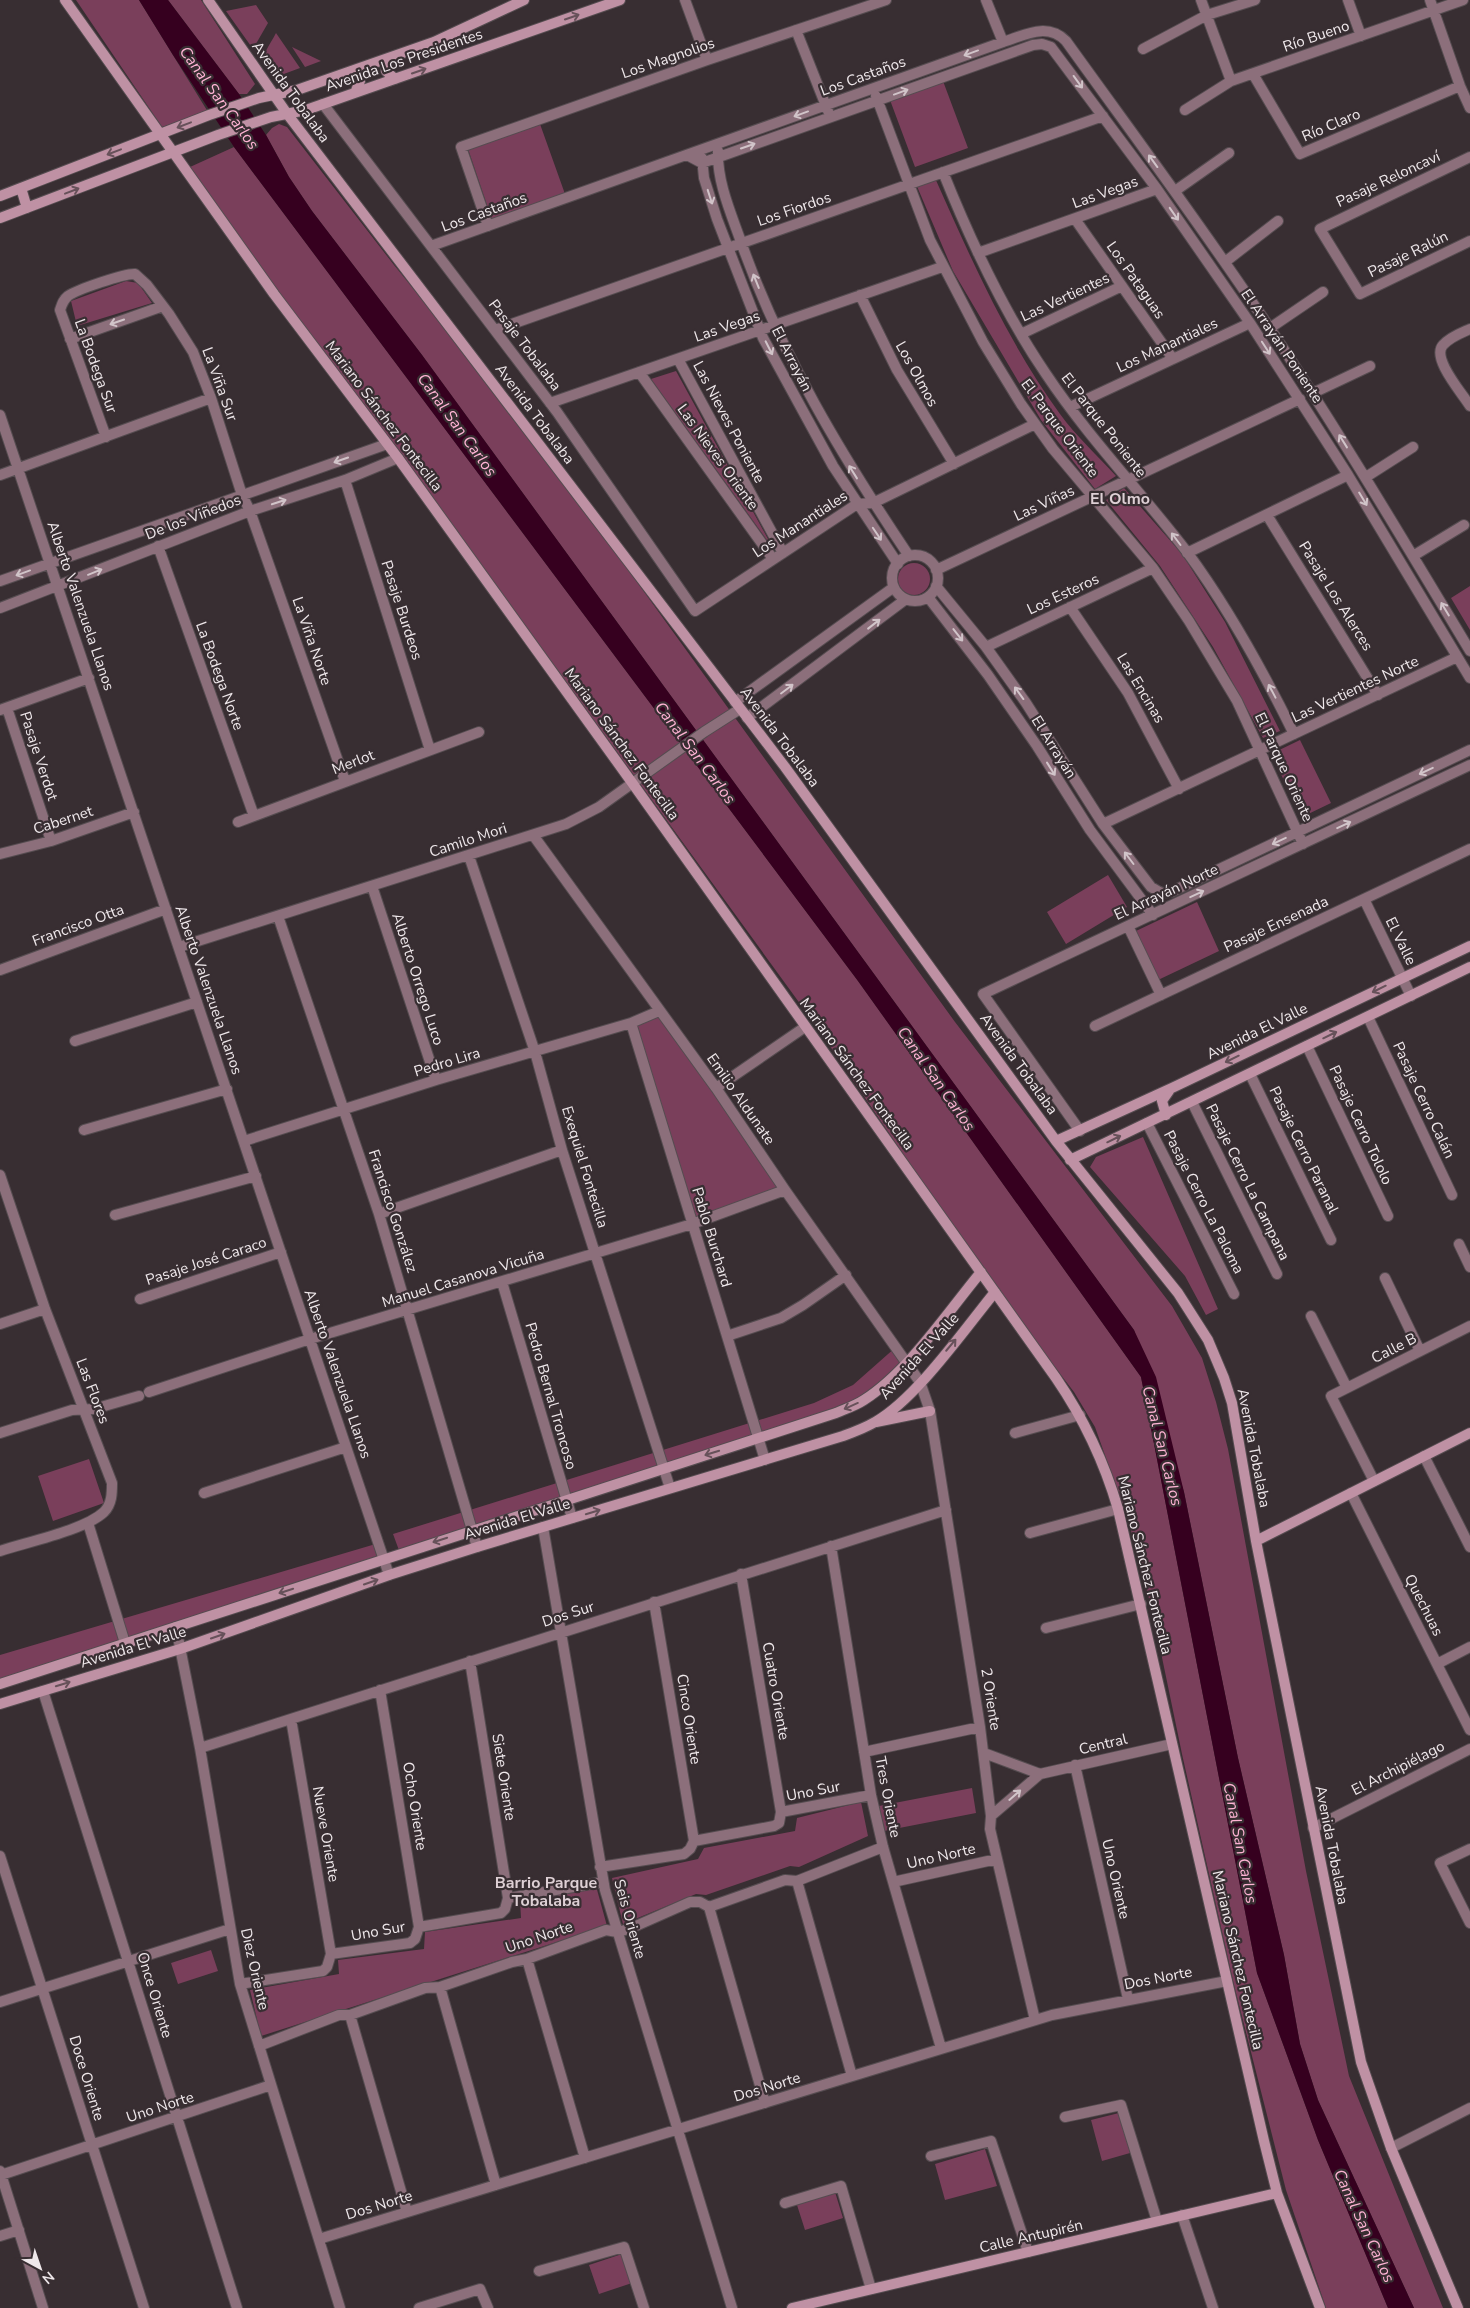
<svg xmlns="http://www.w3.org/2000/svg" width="1470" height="2308" font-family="'Nunito Sans',sans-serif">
	<rect width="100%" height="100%" fill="#382e32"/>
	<path fill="#7a3f5b" d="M76 0H139L208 112 162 127Z
		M168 0H201L255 84 247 94H239Z
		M256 5 268 23 253 49 226 11Z
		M276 33 300 68 273 78C257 57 265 54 276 33Z
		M292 47 321 61 305 67Z
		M943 81 968 148 915 167 890 100Z
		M279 124 287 127 394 265 517 416 955 1022 1172 1306 1202 1358 1216 1402 1228 1449 1306 1871 1349 2076 1443 2308H1414L1318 2100 1300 2044 1284 1955 1238 1758 1184 1492 1134 1330 422 355 312 211 289 177 266 135 272 128Z
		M540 124 565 194 492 220 468 149Z
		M234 147 858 981 1141 1377 1257 1973 1318 2140 1388 2308H1326L1286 2190 1234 1985 1182 1754 1153 1614 1129 1523 1095 1427 1074 1392 992 1285 817 1027 393 444 277 292 190 167Z
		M935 178C971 259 1007 341 1060 414 1076 436 1098 456 1116 476L1095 489 1041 420 953 271 916 184Z
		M126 281 138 283 152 303 77 326 71 301Z
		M676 371 774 550 651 379Z
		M1124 488 1182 554 1225 622 1280 731 1263 738 1213 647 1160 566 1106 500Z
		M898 579a16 16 0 1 1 32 0a16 16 0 1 1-32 0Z
		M1470 586V630L1451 598Z
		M1300 740 1331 803 1302 817 1271 754Z
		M1108 875 1127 907 1066 944 1047 912Z
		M1197 902 1219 951 1158 980 1136 931Z
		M659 1011 785 1190 692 1224 631 1023Z
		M1143 1137 1218 1309 1206 1315 1185 1276 1090 1167 1096 1157Z
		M896 1347 907 1363 863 1401 400 1553 393 1534 814 1403 853 1385Z
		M89 1459 104 1503 53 1521 38 1476Z
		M379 1543 384 1559 0 1679V1655Z
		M972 1788 976 1813 884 1831 879 1806Z
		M861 1802 868 1836 799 1867 790 1866 706 1895 696 1894 623 1924 612 1878 698 1859 704 1848 795 1831 797 1818Z
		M596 1886 607 1926 261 2036 250 1990 339 1974 338 1960 424 1949 425 1932 521 1918 520 1900Z
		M211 1950 218 1971 178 1984 171 1963Z
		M1119 2113 1130 2153 1102 2161 1091 2120Z
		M985 2149 997 2186 945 2200 935 2164Z
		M835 2192 843 2218 805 2230 797 2205Z
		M622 2254 632 2283 599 2294 589 2265Z"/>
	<path fill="#36001f" d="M139 0H168L239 94 266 135 289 177 312 211 422 355 1134 1330 1156 1377 1184 1492 1238 1758 1284 1955 1300 2044 1318 2100 1414 2308H1388L1318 2140 1257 1973 1141 1377 858 981 234 147 173 55Z"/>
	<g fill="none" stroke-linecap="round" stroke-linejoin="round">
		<g stroke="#554c50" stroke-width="12">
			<path id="street" d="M685 0 707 60
				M986 0 1003 42
				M1201 0 1231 81
				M1348 0 1361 36
				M1430 0 1460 86 1470 108
				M796 30 828 111
				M1143 49 1207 15 1255 0
				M1253 74 1300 154 1460 86
				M876 96 930 240 983 342 1021 404 1053 449 1153 568 1189 621 1237 701 1303 844
				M323 104 557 412 695 611 857 504 873 503 1035 424
				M1185 110 1231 81 1463 0
				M718 151C717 181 730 211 740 239 780 354 842 456 909 556
				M687 155 702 163 1033 45 1042 44 1051 47 1157 189 1250 323 1348 475 1470 678
				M1470 157 1320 229 1360 294 1470 241
				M702 158 704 178 717 219 763 338 833 466 898 564
				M943 172C971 242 1003 311 1046 374 1088 437 1141 492 1187 552 1229 609 1263 671 1294 734
				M1175 191 1229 153
				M1075 219 1173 359
				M488 226 461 147 707 60 886 0
				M431 246 1003 42C1025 35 1047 22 1066 41 1135 137 1206 232 1271 330 1341 435 1405 543 1470 651
				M978 253 1157 189
				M1225 262 1278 221
				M860 295 897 370 954 464
				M1270 328 1323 292
				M1470 329C1461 333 1450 337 1443 345 1431 358 1462 393 1470 406
				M495 330 1103 116
				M1021 334 1122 286
				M70 339 163 306
				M678 359 783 553
				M639 372 773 559
				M1313 393 1370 366
				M550 403 942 267
				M1070 407 1250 323
				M0 415 389 1575
				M106 437 60 310C62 304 63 300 68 296 76 290 125 273 135 274L147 285 169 314 193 352 211 398 242 495 250 511 345 781
				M0 475 211 398
				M1366 477 1413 447
				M345 480 430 750
				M1267 515 1378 695
				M158 546 254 816
				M1187 553 1348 475
				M892 578a23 23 0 1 1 46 0a23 23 0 1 1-46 0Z
				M1413 556 1464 525
				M936 570 1300 399
				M0 581 387 444
				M936 586 986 647 1026 703 1103 824 1151 887 1161 893 1171 892 1470 750
				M928 597 988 675 1037 746 1090 830 1153 915
				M1070 607 1128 693 1179 789
				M0 608 250 511 345 480 398 458
				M986 647 1153 568
				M735 702 894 587
				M7 708 51 841
				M0 710 89 678
				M747 718 906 599
				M238 822 479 732
				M1103 824 1457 657
				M533 835 716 1088 785 1190 920 1382 930 1411 980 1727 991 1816 990 1829 1035 2020
				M0 854 51 841 134 812
				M469 856 535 1052 562 1150 670 1488
				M372 886 436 1080
				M1364 899 1411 996
				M278 916 379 1214 477 1547
				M1128 926 1161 995
				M179 947 566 824 599 807 704 732 740 709
				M0 970 166 909
				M1368 1017 1452 1195
				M631 1023 765 1460
				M1095 1026 1470 849
				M75 1041 197 1002
				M1307 1046 1388 1216
				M1250 1074 1331 1240
				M716 1088 805 1027
				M1192 1102 1277 1274
				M1147 1123 1234 1294
				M84 1130 227 1089
				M1080 1131 983 994 1470 765
				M244 1141 436 1080 631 1023 659 1011
				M0 1175 45 1309 112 1483C112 1493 112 1504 104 1512 85 1530 27 1542 0 1551
				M379 1214 562 1150
				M115 1215 256 1176
				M1459 1244 1470 1267
				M1385 1278 1420 1351
				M502 1282 572 1518
				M140 1299 281 1252
				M1311 1316 1347 1388
				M0 1324 45 1309
				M727 1336 781 1318 803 1305 846 1275
				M149 1392 310 1339 692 1224 785 1190
				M0 1433 72 1410 94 1409 139 1396
				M1015 1433 1080 1415
				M1424 1456 1470 1547
				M1374 1481 1331 1396 1470 1326
				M204 1493 346 1447
				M1351 1493 1470 1730
				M88 1523 125 1643
				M543 1527 605 1890 732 2308
				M1030 1533 1118 1509
				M831 1546 871 1795 883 1847 941 2048
				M654 1602 694 1841
				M176 1627 200 1748 240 1984 340 2308
				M1046 1628 1141 1604
				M1437 1664 1470 1647
				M43 1691 237 2308
				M200 1748 946 1510
				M864 1752 980 1727
				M984 1753 1040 1774
				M1075 1765 1128 1999
				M781 1812 871 1795
				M991 1816 1040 1774 1172 1744
				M1313 1828 1470 1749
				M694 1841 774 1826 779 1823 781 1812 741 1574
				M1470 1849 1440 1863 1470 1923
				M0 1856 144 2308
				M600 1867 684 1854 690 1849 694 1841
				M797 1881 852 2076
				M893 1882 997 1859
				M508 1898 603 1882
				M709 1907 765 2103
				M709 1907 785 1880 797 1881 883 1847
				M419 1927 501 1913 505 1909 508 1898 470 1661
				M331 1954 410 1943 415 1939 419 1927 380 1690
				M527 1959 585 2158
				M240 1984 323 1971 327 1967 331 1954 291 1719
				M440 1987 496 2185
				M0 2002 230 1929
				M350 2015 407 2212
				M259 2046 339 2015H350L425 1988 440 1987 512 1962 527 1959 606 1930 617 1932 629 1929 690 1902H700L709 1907
				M1065 2117 1121 2105 1157 2221
				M1391 2148 1470 2108
				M931 2156 991 2141 1028 2252
				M0 2171 43 2308
				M1 2175 271 2085
				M785 2203 841 2186 871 2289
				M1182 2215 1213 2308
				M0 2236 19 2230
				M319 2239 1052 2015 1227 1981
				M539 2271 624 2247 644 2308
				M419 2308 480 2289 488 2308"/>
		</g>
		<g stroke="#554c50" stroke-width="12">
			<path id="secondary" d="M65 0 274 294 398 458 633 784 1056 1378C1084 1419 1104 1461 1118 1509L1264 2141 1277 2193 1320 2308
				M208 0 288 115 785 767 1056 1141 1178 1293 1208 1340 1224 1378 1232 1403 1256 1541 1361 2062 1391 2148 1458 2308
				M387 59 386 71 395 79
				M354 70 360 81 355 93
				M21 188 27 208
				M0 196 209 115 259 98 297 90 434 42 524 0
				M0 218 218 135 271 117 306 110 620 0
				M1166 1115 1162 1101 1169 1091
				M1056 1141 1174 1087 1470 946
				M1070 1160 1470 967
				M876 1422 930 1411
				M1256 1541 1470 1433
				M0 1684 836 1413C845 1409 855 1406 864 1400 908 1372 947 1313 981 1272
				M0 1704 180 1649 389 1575 477 1547 843 1436C854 1432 865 1428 875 1422 916 1399 964 1330 995 1292
				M792 2308 1277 2193"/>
		</g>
		<use href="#street" stroke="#8c6f7b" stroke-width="10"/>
		<use href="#secondary" stroke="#bf91a4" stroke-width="10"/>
	</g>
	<defs><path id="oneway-shaft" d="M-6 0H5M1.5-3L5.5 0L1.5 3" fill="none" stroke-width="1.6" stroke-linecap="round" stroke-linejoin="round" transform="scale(1.25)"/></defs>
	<g stroke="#67515a">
		<use href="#oneway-shaft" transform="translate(572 17) rotate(-19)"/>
		<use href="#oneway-shaft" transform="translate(419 71) rotate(-19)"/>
		<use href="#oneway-shaft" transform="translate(184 125) rotate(159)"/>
		<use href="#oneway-shaft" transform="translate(114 152) rotate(159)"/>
		<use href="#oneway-shaft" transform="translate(72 191) rotate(-21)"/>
		<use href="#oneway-shaft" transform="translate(1379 989) rotate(154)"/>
		<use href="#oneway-shaft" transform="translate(1330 1035) rotate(-26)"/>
		<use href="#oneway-shaft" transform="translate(1232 1059) rotate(154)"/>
		<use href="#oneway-shaft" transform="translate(1114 1139) rotate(-26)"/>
		<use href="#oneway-shaft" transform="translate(951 1345) rotate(-50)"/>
		<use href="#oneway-shaft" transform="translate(851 1406) rotate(156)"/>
		<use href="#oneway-shaft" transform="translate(712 1453) rotate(163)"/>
		<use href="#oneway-shaft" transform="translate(593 1512) rotate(-17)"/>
		<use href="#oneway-shaft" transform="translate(440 1540) rotate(162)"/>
		<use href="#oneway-shaft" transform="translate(371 1582) rotate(-19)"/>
		<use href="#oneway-shaft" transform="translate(286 1591) rotate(162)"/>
		<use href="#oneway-shaft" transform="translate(218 1636) rotate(-19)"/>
		<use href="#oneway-shaft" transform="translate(63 1684) rotate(-17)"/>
	</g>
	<g stroke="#d1c4c9">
		<use href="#oneway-shaft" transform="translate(971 53) rotate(160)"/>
		<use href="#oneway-shaft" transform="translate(1078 82) rotate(54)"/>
		<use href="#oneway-shaft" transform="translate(901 92) rotate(-20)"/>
		<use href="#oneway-shaft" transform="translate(801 114) rotate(160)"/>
		<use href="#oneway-shaft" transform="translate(748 146) rotate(-19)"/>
		<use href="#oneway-shaft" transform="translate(1153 161) rotate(-126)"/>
		<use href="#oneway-shaft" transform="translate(710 197) rotate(72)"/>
		<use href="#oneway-shaft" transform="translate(1174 214) rotate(55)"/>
		<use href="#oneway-shaft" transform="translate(756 281) rotate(-112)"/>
		<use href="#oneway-shaft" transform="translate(117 322) rotate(161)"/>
		<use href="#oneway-shaft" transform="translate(769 348) rotate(63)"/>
		<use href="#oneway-shaft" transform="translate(1266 348) rotate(57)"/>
		<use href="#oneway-shaft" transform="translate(1343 441) rotate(-122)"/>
		<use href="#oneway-shaft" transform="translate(341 460) rotate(161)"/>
		<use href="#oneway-shaft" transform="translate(853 472) rotate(-122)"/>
		<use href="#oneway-shaft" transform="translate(1363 499) rotate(59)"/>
		<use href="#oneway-shaft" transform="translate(279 502) rotate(-18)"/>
		<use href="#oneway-shaft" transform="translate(877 534) rotate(56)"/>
		<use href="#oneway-shaft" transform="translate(1176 539) rotate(-127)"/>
		<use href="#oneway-shaft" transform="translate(95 572) rotate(-22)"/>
		<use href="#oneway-shaft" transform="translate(23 573) rotate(160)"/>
		<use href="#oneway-shaft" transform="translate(1445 609) rotate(-121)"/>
		<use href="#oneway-shaft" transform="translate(874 624) rotate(-38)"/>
		<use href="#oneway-shaft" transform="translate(958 635) rotate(52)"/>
		<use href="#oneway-shaft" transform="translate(787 689) rotate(-37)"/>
		<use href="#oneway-shaft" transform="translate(1272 691) rotate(-118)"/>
		<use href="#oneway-shaft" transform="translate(1019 693) rotate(-126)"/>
		<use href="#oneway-shaft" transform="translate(1051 769) rotate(58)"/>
		<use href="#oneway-shaft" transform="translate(1426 771) rotate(155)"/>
		<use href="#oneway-shaft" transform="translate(1344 825) rotate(-25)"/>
		<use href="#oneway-shaft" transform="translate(1279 841) rotate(155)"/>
		<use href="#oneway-shaft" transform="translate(1129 858) rotate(-127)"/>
		<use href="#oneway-shaft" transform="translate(1197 894) rotate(-25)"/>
		<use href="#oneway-shaft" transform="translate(1015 1795) rotate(-41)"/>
	</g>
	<g text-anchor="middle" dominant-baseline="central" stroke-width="4.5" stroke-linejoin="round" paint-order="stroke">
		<g font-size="15" fill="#efe8eb" stroke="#382e32">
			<text transform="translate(1316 36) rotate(-19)">Río Bueno</text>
			<text transform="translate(668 58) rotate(-19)">Los Magnolios</text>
			<text transform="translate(404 60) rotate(-19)">Avenida Los Presidentes</text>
			<text transform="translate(863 76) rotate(-20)">Los Castaños</text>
			<text transform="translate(291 92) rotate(54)">Avenida Tobalaba</text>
			<text transform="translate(1331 125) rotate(-23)">Río Claro</text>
			<text transform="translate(1388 179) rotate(-25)">Pasaje Reloncaví</text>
			<text transform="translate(1105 192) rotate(-20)">Las Vegas</text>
			<text transform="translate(794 209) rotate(-19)">Los Fiordos</text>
			<text transform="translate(484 212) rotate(-20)">Los Castaños</text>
			<text transform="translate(1408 254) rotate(-26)">Pasaje Ralún</text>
			<text transform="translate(1136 280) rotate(55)">Los Pataguas</text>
			<text transform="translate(1065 297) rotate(-25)">Las Vertientes</text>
			<text transform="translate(727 326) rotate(-19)">Las Vegas</text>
			<text transform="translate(525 345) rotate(53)">Pasaje Tobalaba</text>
			<text transform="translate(1167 345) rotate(-25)">Los Manantiales</text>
			<text transform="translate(1282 346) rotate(56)">El Arrayán Poniente</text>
			<text transform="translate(792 359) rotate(63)">El Arrayán</text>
			<text transform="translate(96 366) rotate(70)">La Bodega Sur</text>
			<text transform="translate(917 374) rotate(61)">Los Olmos</text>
			<text transform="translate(220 384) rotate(70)">La Viña Sur</text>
			<text transform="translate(535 414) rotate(53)">Avenida Tobalaba</text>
			<text transform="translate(384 416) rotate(53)">Mariano Sánchez Fontecilla</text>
			<text transform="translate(729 422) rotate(62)">Las Nieves Poniente</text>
			<text transform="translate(1104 425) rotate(52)">El Parque Poniente</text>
			<text transform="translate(1060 428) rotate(53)">El Parque Oriente</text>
			<text transform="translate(718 457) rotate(54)">Las Nieves Oriente</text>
			<text transform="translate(1044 503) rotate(-25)">Las Viñas</text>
			<text transform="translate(193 517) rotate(-21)">De los Viñedos</text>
			<text transform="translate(800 524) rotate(-33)">Los Manantiales</text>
			<text transform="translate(1063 594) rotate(-25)">Los Esteros</text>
			<text transform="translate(1336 596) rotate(58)">Pasaje Los Alerces</text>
			<text transform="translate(81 606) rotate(71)">Alberto Valenzuela Llanos</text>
			<text transform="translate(402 610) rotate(72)">Pasaje Burdeos</text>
			<text transform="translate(312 641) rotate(71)">La Viña Norte</text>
			<text transform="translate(220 676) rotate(70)">La Bodega Norte</text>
			<text transform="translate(1141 688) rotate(59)">Las Encinas</text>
			<text transform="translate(1355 689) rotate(-25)">Las Vertientes Norte</text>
			<text transform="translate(780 737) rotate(53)">Avenida Tobalaba</text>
			<text transform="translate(622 744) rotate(54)">Mariano Sánchez Fontecilla</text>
			<text transform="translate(1054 747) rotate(58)">El Arrayán</text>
			<text transform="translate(39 756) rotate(72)">Pasaje Verdot</text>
			<text transform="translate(353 762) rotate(-21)">Merlot</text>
			<text transform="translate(1284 767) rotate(65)">El Parque Oriente</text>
			<text transform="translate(63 820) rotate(-18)">Cabernet</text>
			<text transform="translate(468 840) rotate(-18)">Camilo Mori</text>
			<text transform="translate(1166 892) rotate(-25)">El Arrayán Norte</text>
			<text transform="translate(1276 924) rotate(-25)">Pasaje Ensenada</text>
			<text transform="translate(78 925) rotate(-20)">Francisco Otta</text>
			<text transform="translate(1401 941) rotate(64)">El Valle</text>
			<text transform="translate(418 979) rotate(72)">Alberto Orrego Luco</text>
			<text transform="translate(209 990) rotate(71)">Alberto Valenzuela Llanos</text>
			<text transform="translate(1257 1031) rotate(-26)">Avenida El Valle</text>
			<text transform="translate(447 1062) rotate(-17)">Pedro Lira</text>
			<text transform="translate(1019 1064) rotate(54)">Avenida Tobalaba</text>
			<text transform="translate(857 1074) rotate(54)">Mariano Sánchez Fontecilla</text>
			<text transform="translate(741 1099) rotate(55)">Emilio Aldunate</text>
			<text transform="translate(1424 1100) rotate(65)">Pasaje Cerro Calán</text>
			<text transform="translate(1361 1125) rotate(65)">Pasaje Cerro Tololo</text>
			<text transform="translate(1304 1150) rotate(64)">Pasaje Cerro Paranal</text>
			<text transform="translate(585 1167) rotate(73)">Exequiel Fontecilla</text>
			<text transform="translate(1248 1182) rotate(64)">Pasaje Cerro La Campana</text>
			<text transform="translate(1204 1202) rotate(63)">Pasaje Cerro La Paloma</text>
			<text transform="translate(393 1211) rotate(72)">Francisco González</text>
			<text transform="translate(712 1237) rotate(73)">Pablo Burchard</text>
			<text transform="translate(206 1261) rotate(-18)">Pasaje José Caraco</text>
			<text transform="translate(463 1278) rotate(-17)">Manuel Casanova Vicuña</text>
			<text transform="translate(1394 1348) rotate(-27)">Calle B</text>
			<text transform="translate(919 1356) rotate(-48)">Avenida El Valle</text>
			<text transform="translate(338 1374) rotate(71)">Alberto Valenzuela Llanos</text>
			<text transform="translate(93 1391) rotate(69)">Las Flores</text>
			<text transform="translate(551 1396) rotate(74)">Pedro Bernal Troncoso</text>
			<text transform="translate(1254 1448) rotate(79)">Avenida Tobalaba</text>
			<text transform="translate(517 1519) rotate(-17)">Avenida El Valle</text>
			<text transform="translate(1145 1565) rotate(76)">Mariano Sánchez Fontecilla</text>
			<text transform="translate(1424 1605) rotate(63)">Quechuas</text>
			<text transform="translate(568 1614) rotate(-18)">Dos Sur</text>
			<text transform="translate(133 1647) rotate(-17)">Avenida El Valle</text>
			<text transform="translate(776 1691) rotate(80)">Cuatro Oriente</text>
			<text transform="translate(991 1699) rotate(81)">2 Oriente</text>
			<text transform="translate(689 1719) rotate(81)">Cinco Oriente</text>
			<text transform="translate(1103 1744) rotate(-13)">Central</text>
			<text transform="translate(1398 1768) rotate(-27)">El Archipiélago</text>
			<text transform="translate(504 1777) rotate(81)">Siete Oriente</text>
			<text transform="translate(813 1791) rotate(-11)">Uno Sur</text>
			<text transform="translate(888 1797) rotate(79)">Tres Oriente</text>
			<text transform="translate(415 1806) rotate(81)">Ocho Oriente</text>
			<text transform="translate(326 1834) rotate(80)">Nueve Oriente</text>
			<text transform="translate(1332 1845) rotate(79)">Avenida Tobalaba</text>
			<text transform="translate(941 1856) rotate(-13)">Uno Norte</text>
			<text transform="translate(1116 1879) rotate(77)">Uno Oriente</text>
			<text transform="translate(630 1919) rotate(74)">Seis Oriente</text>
			<text transform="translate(378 1931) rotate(-10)">Uno Sur</text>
			<text transform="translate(539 1937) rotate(-19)">Uno Norte</text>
			<text transform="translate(1238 1960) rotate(77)">Mariano Sánchez Fontecilla</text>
			<text transform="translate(255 1969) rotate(77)">Diez Oriente</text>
			<text transform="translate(1158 1978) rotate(-11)">Dos Norte</text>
			<text transform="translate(155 1995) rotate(73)">Once Oriente</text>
			<text transform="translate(87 2078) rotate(73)">Doce Oriente</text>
			<text transform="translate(767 2087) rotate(-17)">Dos Norte</text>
			<text transform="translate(160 2107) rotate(-18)">Uno Norte</text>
			<text transform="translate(379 2205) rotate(-17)">Dos Norte</text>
			<text transform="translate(1031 2236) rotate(-13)">Calle Antupirén</text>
		</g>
		<g font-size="16" font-style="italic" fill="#feb3d4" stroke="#382e32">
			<text transform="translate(219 98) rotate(54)">Canal San Carlos</text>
			<text transform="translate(457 425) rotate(54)">Canal San Carlos</text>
			<text transform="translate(695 753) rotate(53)">Canal San Carlos</text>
			<text transform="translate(936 1079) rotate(55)">Canal San Carlos</text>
			<text transform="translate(1162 1446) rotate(76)">Canal San Carlos</text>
			<text transform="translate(1240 1843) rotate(79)">Canal San Carlos</text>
			<text transform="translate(1364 2226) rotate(65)">Canal San Carlos</text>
		</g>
		<g font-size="16" font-weight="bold" fill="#ded0d5" stroke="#382e32">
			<text x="1120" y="499">El Olmo</text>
			<text x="546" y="1883">Barrio Parque<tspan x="546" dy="18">Tobalaba</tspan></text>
		</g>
	</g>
	<g transform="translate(40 2268) rotate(140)" stroke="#382e32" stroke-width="4" paint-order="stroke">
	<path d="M0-4L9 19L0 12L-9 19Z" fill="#efe8eb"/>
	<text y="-8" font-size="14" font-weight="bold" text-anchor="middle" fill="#efe8eb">N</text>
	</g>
</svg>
